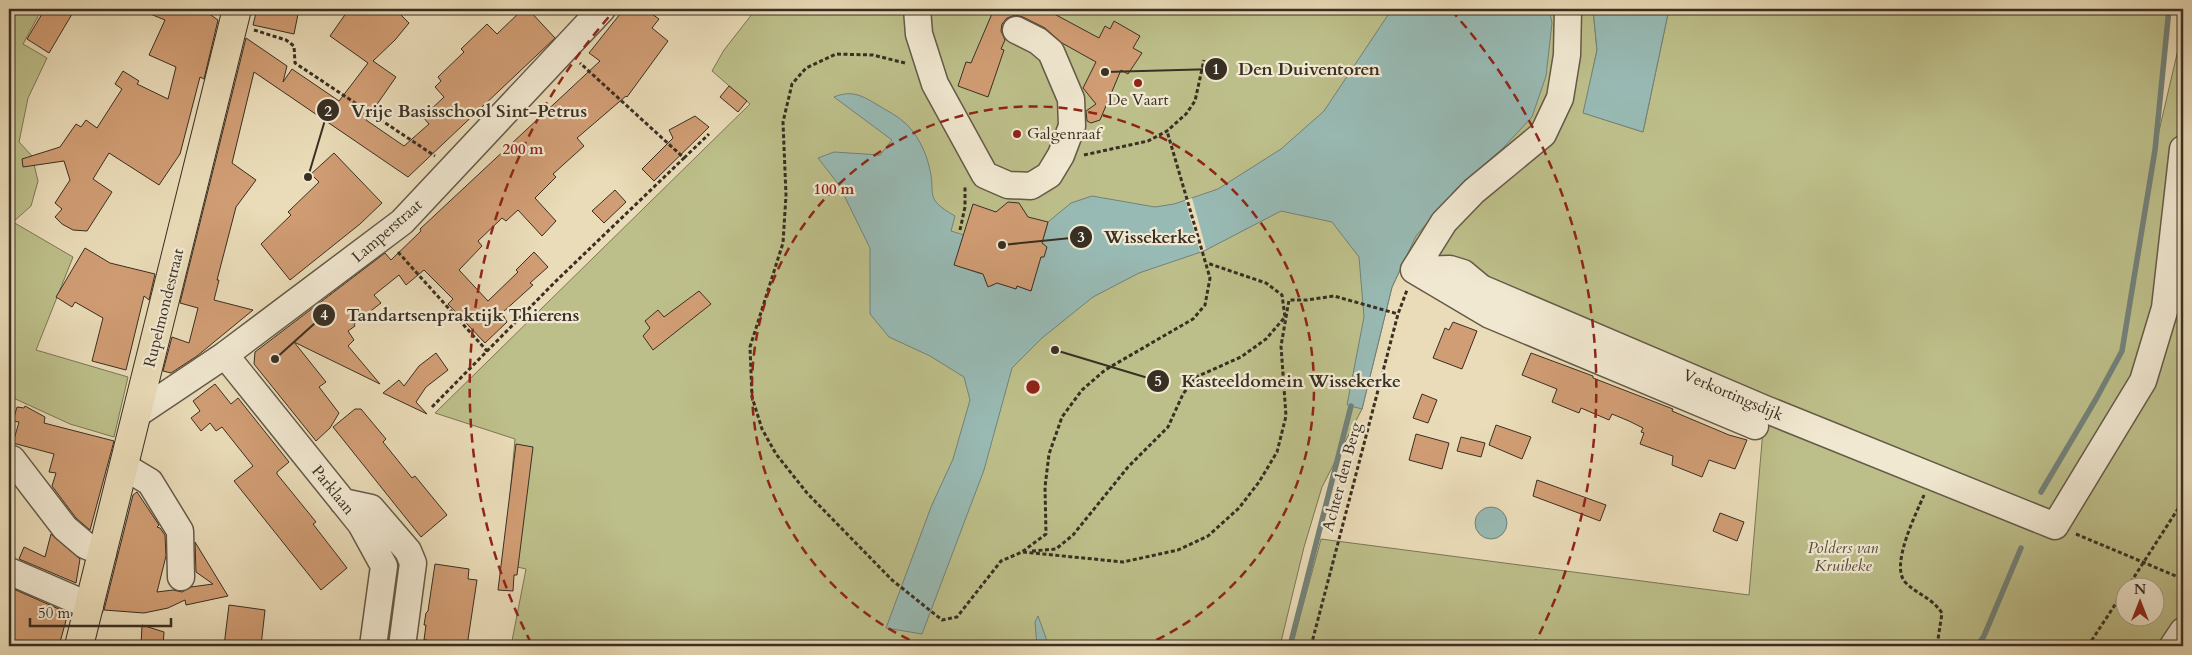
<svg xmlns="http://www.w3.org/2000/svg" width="2192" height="655" font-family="Cardo,serif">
	<rect width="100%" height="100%" fill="#eadcb8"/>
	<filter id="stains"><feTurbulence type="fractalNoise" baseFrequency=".004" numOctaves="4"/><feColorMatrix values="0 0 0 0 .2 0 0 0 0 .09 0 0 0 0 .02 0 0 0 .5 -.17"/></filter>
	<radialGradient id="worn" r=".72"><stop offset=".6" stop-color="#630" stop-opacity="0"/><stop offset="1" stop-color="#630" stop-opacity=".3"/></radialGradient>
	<path fill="#bdbf8a" stroke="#7b7756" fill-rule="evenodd" d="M9 9H42L23 44 47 58 28 98 19 142 32 156 38 181 31 206 13 222 73 257 36 350 128 377 114 437 70 424 9 396Z
		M756 9H1593L1597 50 1584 113 1643 132 1669 9H2169L2156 144 2183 28V646H1292L1321 539 1749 595 1764 418 1405 260 1392 287 1362 409 1322 487 1304 547 1280 646H511L526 569 504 564 515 439 435 413 750 104 712 71 724 50ZM2124 588H2154V618H2124Z"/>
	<path fill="#98bab4" stroke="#72827a" d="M1392 9H1549L1552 23 1546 76 1532 117 1503 148 1457 188 1416 236 1392 287 1362 409 1347 405 1364 317 1359 257 1332 222 1281 211 1204 251 1139 273 1093 297 1042 338 1012 368 984 470 922 634 886 628 931 507 953 459 970 400 964 377 930 356 889 337 870 314V248L839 185 818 158 834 152 880 155 892 140 834 97C851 90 861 95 876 104 885 110 897 115 905 123 916 132 926 152 929 166 937 195 922 197 955 216L951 231 964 235 955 265 981 274 982 272 987 276 985 280 987 284 991 286 998 282 1016 289 1017 286 1031 291 1039 258 1044 256 1046 247 1042 243 1048 222 1071 203 1092 196 1155 207 1174 204 1218 189 1281 149 1324 111Z
		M1593 9H1669L1643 132 1583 113 1597 50Z
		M1475 523a16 16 0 1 1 32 0a16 16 0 1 1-32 0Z
		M1038 616 1046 638V646H1037L1035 622Z"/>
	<path fill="#eadcb8" d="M1192 198 1206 249 1200 252 1185 200Z"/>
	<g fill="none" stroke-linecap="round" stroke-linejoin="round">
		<path stroke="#72827a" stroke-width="5.5" d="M2041 492 2096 399 2122 351 2155 150 2169 9
			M1290 646 1351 406
			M1977 646 1984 636 2021 548"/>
	</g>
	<path fill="#d19d74" stroke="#392f23" d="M45 9H75L49 53 27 39Z
		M138 9H202L218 20 204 79 200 77 180 154 159 185 109 153 93 179 112 192 87 231 73 230 62 224 55 217 62 209 55 203 70 180 64 161 23 167 22 159 60 147 76 124 81 127 86 120 97 128 122 89 115 84 123 71 139 81 137 84 168 99 176 67 149 55 165 20Z
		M257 9H299L294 34 253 25Z
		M349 9H395L409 23 395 40 373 61 396 77 366 120 404 146 429 124 423 117 444 97 435 87 441 81 438 77 464 52 461 49 487 24 497 34 523 9H528L555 38 408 177 254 72 232 163 256 180 236 207 217 280H219L214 300 253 310 197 356 171 373 163 371 172 337 189 343 198 308 180 303 246 38 287 66 283 82 292 69 339 101 368 63 330 36Z
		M624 9H645L659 19 652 28 668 41 627 97 626 96 577 138 584 146 553 174 556 177 535 198 556 221 542 236 518 210 506 221 502 218 478 241 482 246 459 270 488 301 518 272 516 270 534 252 548 267 530 283 533 285 502 313 507 322 485 343 448 304 453 299 424 270 406 285 399 275 374 295 381 303 354 324 355 326 348 331 354 340 348 346 380 384 294 342 326 382 319 387 339 413 330 428 316 441 254 364 255 352 385 253 391 260 421 231 420 229 600 61 589 53Z
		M994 9H1045L1099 38 1105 26 1110 29 1114 21 1140 36 1133 48 1142 53 1128 74 1121 70 1100 120 1091 123 1087 121 1086 111 1096 104 1083 88 1096 62 1062 43 1045 28 1023 17 1015 15 1007 18 1002 24 1001 31 1005 40 1001 49 1004 50 988 97 958 86 966 62 971 63Z
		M729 86 747 101 738 112 720 97Z
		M695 116 709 127 654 181 642 169 673 138 669 130Z
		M334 153 382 203 360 224 290 280 261 244 291 215 288 212 319 182 311 174Z
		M615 190 626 202 604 223 592 211Z
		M1008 202 1019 203 1028 217 1048 222 1042 243 1047 247 1044 257H1041L1031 291 1017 286 1016 289 997 283 988 287 983 274 954 265 973 204 996 212Z
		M85 248 110 263 155 274 149 300 144 296 126 370 92 361 103 318 75 302 72 307 56 297Z
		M699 291 711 304 653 350 643 336 650 328 645 321 658 310 664 317Z
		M1453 322 1477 331 1462 369 1433 358 1445 328 1449 330Z
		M436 353 448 370 426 387 416 402 427 414 383 393 399 380 404 386 419 366Z
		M1531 353 1593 376V378L1673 409 1672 411 1729 435 1747 440 1735 469 1709 460 1702 477 1672 465 1673 456 1640 444 1644 433 1641 432 1643 428 1629 421 1612 414 1609 420 1581 408 1579 413 1552 402 1557 389 1522 375Z
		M215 384 231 404 238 398 289 462 277 472V474L316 522 313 524 347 568 321 590 234 481 253 466 222 427 216 431 210 423 201 431 191 418 200 411 193 401Z
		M1422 394 1437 400 1428 423 1413 418Z
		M25 406 45 417 44 423 114 441 90 530 76 518 52 486 56 473 49 472 54 454 13 443 19 422 13 421 17 407 24 408Z
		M355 409H361L386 439 383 442 412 478 415 476 447 515 421 537 333 427Z
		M1496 425 1531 437 1522 459 1489 445Z
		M1416 434 1449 443 1442 469 1409 460Z
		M1461 437 1485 443 1481 457 1457 451Z
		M516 444 533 447 517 575H514L513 591 498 590Z
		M1537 480 1606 505 1600 521 1533 496Z
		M137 492 159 525 157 527 160 528 165 535 166 556 157 592 173 590 182 592 191 587 213 584 196 572 195 542 228 596 186 605 185 600 168 608 144 613 104 610 133 495Z
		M1720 513 1744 522 1737 541 1713 531Z
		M51 534 80 559 76 583 19 559 24 547 45 557Z
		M435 564 469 569 468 579 477 580 467 646H427V640H424L426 625H424L426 613 428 611Z
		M9 587 68 613 59 646H9Z
		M229 605 265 610 261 646H224Z
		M142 625 164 632 163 646H141Z"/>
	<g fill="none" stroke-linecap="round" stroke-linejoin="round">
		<g stroke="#655a48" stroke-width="29">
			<path id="minor" d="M917 9 919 34 935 84 985 175 1008 185 1031 186 1049 175 1061 155 1072 126 1071 99 1051 52 1038 41 1016 30
				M1414 270 1450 269 1463 273 1481 288 1765 409 2055 526 2143 381 2165 308 2183 149
				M1414 270 1490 315 1755 426
				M1414 270 1444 222 1474 191 1543 134 1560 98 1567 55 1568 9
				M225 355 361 524 384 566 373 646
				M137 414 225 355 402 222 602 9
				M9 460 12 459 65 528 85 545 103 553
				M125 467 150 482 180 531 181 577
				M343 502 371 508 408 551 413 563 402 646
				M9 571 90 606
				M2173 646 2183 631"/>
		</g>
		<g stroke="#392f23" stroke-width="30">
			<path id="major" d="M79 646 237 9"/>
		</g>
		<path stroke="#392f23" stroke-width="3" stroke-dasharray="4 2.5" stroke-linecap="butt" d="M254 30 286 40 294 46 295 63 435 156
			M905 63 873 55 836 54 806 68 792 84 783 122 786 195 783 243 750 347 752 397 762 429 776 454 807 493 892 580 942 620 957 617 1001 561 1022 552 1046 534 1045 487 1049 454 1062 417 1082 390 1105 370 1193 319 1205 305 1210 278 1167 131
			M1084 155 1148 141 1167 131 1186 114 1195 101 1204 60
			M684 158 709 134
			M960 230 965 207V185
			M398 252 487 351
			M432 407 555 282 684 158 580 63
			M1924 495C1916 514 1889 567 1906 583 1918 595 1931 597 1942 613L1937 646
			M2076 534 2183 579
			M1032 551 1056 549 1073 535 1128 467 1168 427 1183 394 1196 377 1241 357 1266 339 1285 317 1282 295 1266 283 1207 263
			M1023 552 1123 562 1178 550 1208 536 1239 508 1259 482 1277 452 1286 416 1281 346 1289 300H1307L1334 296 1398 314
			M2127 588 2183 501
			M1311 646 1398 314 1407 290
			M2088 646 2124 591"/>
		<use href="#minor" stroke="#f1e8d1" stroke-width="26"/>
		<use href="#major" stroke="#eadcb8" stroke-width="28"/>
	</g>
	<g fill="none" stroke="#8f2418" stroke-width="2.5" stroke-dasharray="9 6">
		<path d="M923 646A281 281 0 1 1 1143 646"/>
		<path d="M531 643A563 563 0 0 1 615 10M1451 10A563 563 0 0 1 1535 643"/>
	</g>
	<g fill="#8f2418" stroke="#f1e8d1" stroke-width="2">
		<circle cx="1138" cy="83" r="5"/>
		<circle cx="1017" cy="134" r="5"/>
	</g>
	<g text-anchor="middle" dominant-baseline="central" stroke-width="4.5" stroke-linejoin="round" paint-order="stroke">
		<g font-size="16" fill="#392f23" stroke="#f1e8d1">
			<text x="1138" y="100">De Vaart</text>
			<text x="1027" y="134" text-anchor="start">Galgenraaf</text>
		</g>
		<g font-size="16" fill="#392f23" stroke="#f1e8d1">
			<text transform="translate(387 231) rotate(-41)">Lamperstraat</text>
			<text transform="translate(164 308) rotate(-76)">Rupelmondestraat</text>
			<text transform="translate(1733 395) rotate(23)">Verkortingsdijk</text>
			<text transform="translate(1342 477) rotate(-75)">Achter den Berg</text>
			<text transform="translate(333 490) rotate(51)">Parklaan</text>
		</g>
		<g font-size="16" font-style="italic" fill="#534c38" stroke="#f1e8d1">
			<text x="1843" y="548">Polders van<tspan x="1843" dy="18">Kruibeke</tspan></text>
		</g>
	</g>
	<circle cx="1033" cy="387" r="8" fill="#8f2418" stroke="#f1e8d1" stroke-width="2.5"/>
	<g font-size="15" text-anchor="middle" font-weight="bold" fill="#8f2418" stroke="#f1e8d1" stroke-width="4.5" stroke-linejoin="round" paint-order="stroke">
		<text x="523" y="154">200 m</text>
		<text x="834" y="194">100 m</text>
	</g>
	<path fill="none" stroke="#392f23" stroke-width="2" d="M1105 72L1216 69M308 177L328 110M1002 245L1081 237M275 359L324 315M1055 350L1158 381"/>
	<g fill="#392f23" stroke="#f1e8d1" stroke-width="2">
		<circle cx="1105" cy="72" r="5"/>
		<circle cx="308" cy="177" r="5"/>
		<circle cx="1002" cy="245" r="5"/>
		<circle cx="275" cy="359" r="5"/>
		<circle cx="1055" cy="350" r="5"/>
		<circle cx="1216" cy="69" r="12"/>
		<circle cx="328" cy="110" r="12"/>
		<circle cx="1081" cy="237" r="12"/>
		<circle cx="324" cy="315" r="12"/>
		<circle cx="1158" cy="381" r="12"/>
	</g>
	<g font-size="15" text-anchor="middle" font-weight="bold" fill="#fff">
		<text x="1216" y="74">1</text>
		<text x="328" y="116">2</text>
		<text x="1081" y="242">3</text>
		<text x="324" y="320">4</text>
		<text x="1158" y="386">5</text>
	</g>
	<g font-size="18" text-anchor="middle" font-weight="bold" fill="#392f23" stroke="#f1e8d1" stroke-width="4.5" stroke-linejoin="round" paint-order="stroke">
		<text x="1309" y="75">Den Duiventoren</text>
		<text x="469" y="117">Vrije Basisschool Sint-Petrus</text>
		<text x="1150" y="243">Wissekerke</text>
		<text x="463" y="321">Tandartsenpraktijk Thierens</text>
		<text x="1291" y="387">Kasteeldomein Wissekerke</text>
	</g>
	<rect width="2192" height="655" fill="none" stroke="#eadcb8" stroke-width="30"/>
	<rect x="10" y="10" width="2172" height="635" fill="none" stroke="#392f23" stroke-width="2.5"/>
	<rect x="15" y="15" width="2162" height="625" fill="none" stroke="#392f23"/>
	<g transform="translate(2140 602)"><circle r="24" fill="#f1e8d1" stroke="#a79e8b"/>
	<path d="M0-4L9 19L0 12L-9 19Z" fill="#8f2418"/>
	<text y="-8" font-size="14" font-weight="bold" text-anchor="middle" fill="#392f23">N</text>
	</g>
	<path d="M30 618v8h141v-8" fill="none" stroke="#392f23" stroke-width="2.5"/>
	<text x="38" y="618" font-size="15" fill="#392f23" stroke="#f1e8d1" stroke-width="4" paint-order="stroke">50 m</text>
	<rect width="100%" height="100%" filter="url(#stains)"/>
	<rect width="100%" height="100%" fill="url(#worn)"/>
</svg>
